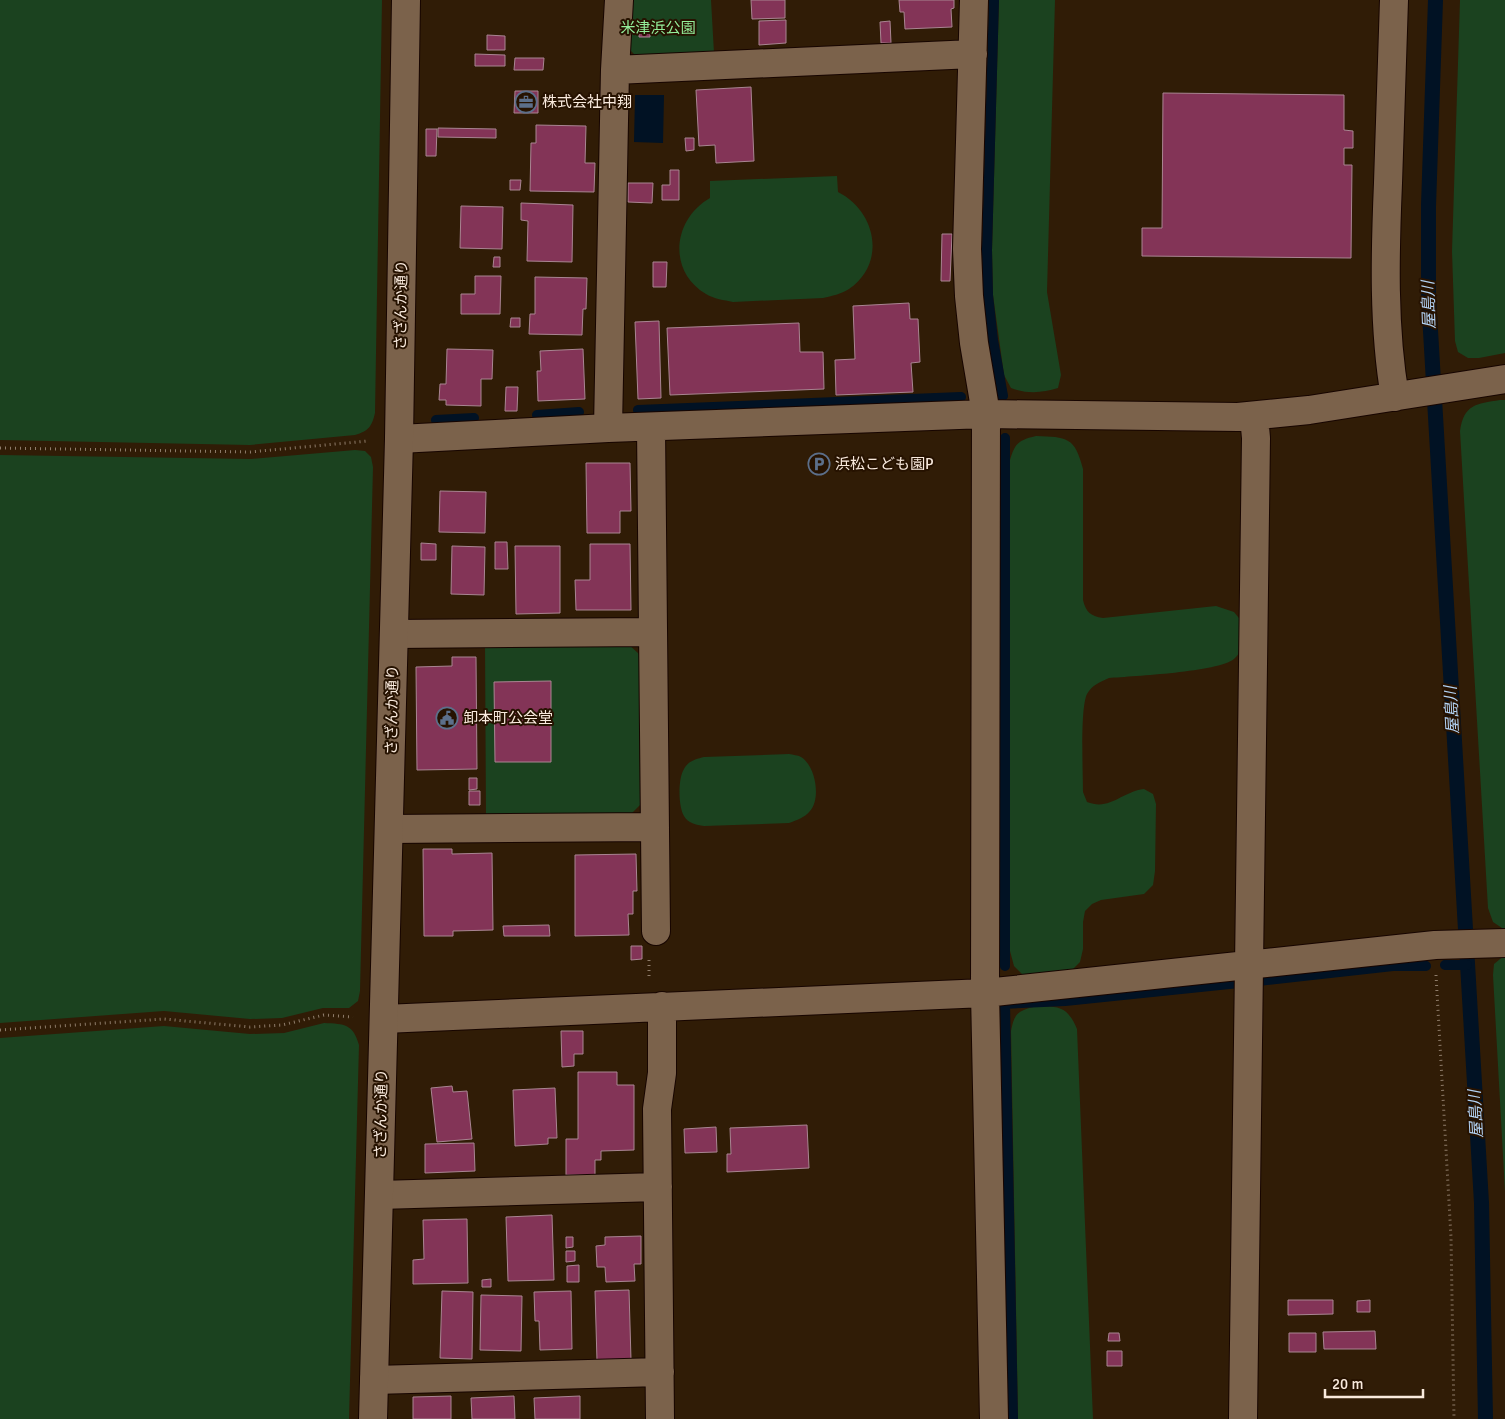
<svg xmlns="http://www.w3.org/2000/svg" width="1505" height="1419" font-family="Signika,'Noto Sans JP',sans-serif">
	<rect width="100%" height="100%" fill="#301c06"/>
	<path fill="#1b421f" d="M0 0H382L375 413C372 426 369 431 355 435L250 445 0 440Z
		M628 0H711L714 53 637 57 627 47Z
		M999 0H1055L1047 292 1061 375 1058 388C1042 393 1027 394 1011 388L1004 375 993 295 992 250Z
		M1460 0H1505V353L1479 358H1468L1458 352 1455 341 1452 251Z
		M837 176 838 192C876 211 887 263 849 289 841 294 832 296 823 298L733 302C724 300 714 299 706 294 667 271 673 219 710 198V181Z
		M1500 400H1505V930L1493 922 1488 908 1460 431C1464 404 1476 404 1500 400Z
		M1036 436C1067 437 1075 437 1083 469V600C1086 612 1090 616 1103 618L1216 606 1234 612 1243 623C1243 635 1245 650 1234 659 1218 672 1134 676 1109 678 1100 682 1092 685 1087 694 1080 708 1083 773 1083 792L1087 802C1110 811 1121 792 1144 789L1153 794 1156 804 1155 871 1153 885 1144 894 1101 900 1092 904 1085 911 1083 922V949L1080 962 1071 971 1023 975 1014 966 1010 951V460C1015 443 1019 440 1036 436Z
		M355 450 365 451 371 457 373 467 360 991 358 1001 349 1008H323L282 1018 250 1019 164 1011 0 1023V455L251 459Z
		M626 642 639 654 640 805 628 817 486 819 485 643Z
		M789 754C793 755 798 755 801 757 816 766 821 799 810 811 804 818 797 820 789 823L704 826C696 825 688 823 684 816 678 806 678 778 684 769 688 761 696 759 704 757Z
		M1505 955V1192L1493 975 1494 964Z
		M1033 1007C1057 1006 1067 1005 1077 1029L1093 1419H1018L1011 1031C1014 1015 1017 1011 1033 1007Z
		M324 1023C345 1024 353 1024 359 1045L349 1419H0V1038L164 1026 250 1034 284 1033Z"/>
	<path fill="#011224" d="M1428 0H1443L1436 206V296L1489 1203 1493 1419H1478L1474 1203 1421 297V205Z
		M635 95H664L663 143 634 142Z"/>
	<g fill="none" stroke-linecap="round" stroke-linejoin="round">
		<path stroke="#011224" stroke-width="10" d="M994 0 987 250 988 295 993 340 1003 396H998
			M638 410 961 397
			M537 415 579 412
			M436 420 474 418
			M1445 965H1467
			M1005 966V438
			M1258 981 1393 966H1426
			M1005 1003 1013 1419
			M1001 1004 1065 1001 1239 983"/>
	</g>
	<path fill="#833457" stroke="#a98592" d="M751 0H785V18L752 19Z
		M899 0H954V8L951 9 952 27 905 29 904 12H900Z
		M786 20V43L759 45V21Z
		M890 21 891 43H881L880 22Z
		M639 26 650 27V37H639Z
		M487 35 505 36V50H487Z
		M475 54 505 55V66H475Z
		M515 58H544L543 70H514Z
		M751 87 754 161 716 163 715 145 699 146 696 90Z
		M515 91H538V113H514Z
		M1163 93 1344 95V130L1353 131V148H1344V165H1352L1351 258 1142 256V228H1162Z
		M536 125 586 126 585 163H595L594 192 530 191 531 143H536Z
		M438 128 496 129V138L438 137Z
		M426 129H437L436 156H426Z
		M685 138H694V150L686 151Z
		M670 170H679V200H662V185H670Z
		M510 180H521L520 190H510Z
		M628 183H653L652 203 628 202Z
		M521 203 573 205 572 262 527 261 528 221 521 220Z
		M461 206 503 207 502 249 460 248Z
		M942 234H952L950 281H941Z
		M494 257H500V267H493Z
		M653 262H667L666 287H653Z
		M475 276H501L500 314H461V294H475Z
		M535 277 587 278 586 309H583L582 335 529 334 530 314H535Z
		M909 303 910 319H918L920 362 911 363 913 392 836 395 835 360 855 359 853 306Z
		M511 318H520V327H510Z
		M659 321 661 398 638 399 635 322Z
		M799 323 800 352H823L824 389 670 395 667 328Z
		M447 349 493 350 492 379H481V406L446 405V400H439L440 384H446Z
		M583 349 585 399 538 401 537 371H541L540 351Z
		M506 387H518L517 411H505Z
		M586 463H630L631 511H620V533H587Z
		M440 491 486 492 485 533 439 532Z
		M495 542H507L508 569H495Z
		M421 543 436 544V560H421Z
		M590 544H630L631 610H576L575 580H590Z
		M452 546 485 547 484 595 451 594Z
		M515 546H560V613L516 614Z
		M452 657H476L477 769 417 770 416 667 452 666Z
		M551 681V762H495L494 682Z
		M469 778H477V789L469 790Z
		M469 791H480V805H469Z
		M423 849H452V854L492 853 493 930 453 931V936H424Z
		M636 854 637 891H633V914H628L629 935 575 936V855Z
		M549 925 550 936H504L503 926Z
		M631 946H642V959L631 960Z
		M561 1031H583V1054H574V1066L562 1067Z
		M578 1072H617V1085H634V1150L601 1151V1160H595V1175H566V1139H578Z
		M452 1086 453 1092 467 1091 472 1139 437 1142 431 1088Z
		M555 1088 557 1138H548V1144L515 1146 513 1090Z
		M807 1125 809 1168 727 1172V1154H731L730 1128Z
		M716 1127 717 1152 685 1153 684 1129Z
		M474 1143 475 1171 425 1173V1144Z
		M552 1215 554 1280 508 1281 506 1217Z
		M467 1219 468 1283 413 1284V1260L424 1259 423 1220Z
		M641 1236V1264H634L635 1281 606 1282 605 1267H597L596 1246 605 1245V1237Z
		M566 1237H573V1247L566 1248Z
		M566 1251H575V1261L566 1262Z
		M579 1265V1282H567V1266Z
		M491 1279V1287H482V1280Z
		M629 1290 631 1360 597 1361 595 1291Z
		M442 1291 473 1292 472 1359 440 1358Z
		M571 1291 572 1349 540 1350 539 1321H535L534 1292Z
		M481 1295 522 1296 521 1351 480 1350Z
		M1288 1300H1333V1314L1288 1315Z
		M1370 1300V1312H1357V1301Z
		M1375 1331 1376 1349H1324L1323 1332Z
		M1109 1333H1119L1120 1341H1108Z
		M1289 1333H1316V1352H1289Z
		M1107 1351H1122V1366H1107Z
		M451 1396V1419H413V1397Z
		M514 1396 515 1419H472L471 1398Z
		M580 1396V1419H535L534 1398Z"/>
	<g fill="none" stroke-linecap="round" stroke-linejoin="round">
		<g stroke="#170500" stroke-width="30">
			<path id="street" d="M974 0 967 249 969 296 974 343 986 414 985 993 994 1419
				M1394 0C1392 61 1390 122 1388 183 1385 254 1383 327 1395 397
				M615 70 973 54
				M651 427 656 931
				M608 428 615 70 619 0
				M399 439 608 428 986 414 1238 417 1309 410 1505 379
				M394 634 653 632
				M389 829 655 827
				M384 1019 985 993 1435 945 1505 943
				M379 1195 658 1187
				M374 1380 660 1372
				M660 1419 657 1109 662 1073V1006
				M1243 1419 1256 438 1254 416"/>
		</g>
		<g stroke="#170500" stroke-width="30">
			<path id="secondary" d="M373 1419 399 439 406 0"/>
		</g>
		<path stroke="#8e7c6a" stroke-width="3" stroke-dasharray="1 4" stroke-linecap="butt" d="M0 448 250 452 368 441
			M649 960V976
			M1436 975 1451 1237 1454 1419
			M0 1030 164 1019 250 1027 282 1025 324 1015 353 1017"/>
		<use href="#street" stroke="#7b624b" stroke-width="28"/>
		<use href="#secondary" stroke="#7b624b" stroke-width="28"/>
	</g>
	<defs>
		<g id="office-ring" transform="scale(1.125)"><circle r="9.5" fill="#261200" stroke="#5c6f8a" stroke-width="1.5"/><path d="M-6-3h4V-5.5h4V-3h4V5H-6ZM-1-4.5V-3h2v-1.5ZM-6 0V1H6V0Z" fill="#5c6f8a"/></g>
		<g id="parking-ring" transform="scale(1.125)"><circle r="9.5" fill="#261200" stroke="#5c6f8a" stroke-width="1.5"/><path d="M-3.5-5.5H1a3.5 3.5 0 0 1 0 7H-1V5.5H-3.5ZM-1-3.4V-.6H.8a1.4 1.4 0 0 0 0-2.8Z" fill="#5c6f8a"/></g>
		<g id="civic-ring" transform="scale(1.125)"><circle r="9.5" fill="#261200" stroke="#5c6f8a" stroke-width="1.5"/><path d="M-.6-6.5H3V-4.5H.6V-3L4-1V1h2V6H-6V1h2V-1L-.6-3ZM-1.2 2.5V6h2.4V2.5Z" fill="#5c6f8a"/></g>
	</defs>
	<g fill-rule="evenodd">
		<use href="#office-ring" x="526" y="102"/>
		<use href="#parking-ring" x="819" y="464"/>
		<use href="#civic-ring" x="447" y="718"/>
	</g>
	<g text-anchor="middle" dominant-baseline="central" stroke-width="4" stroke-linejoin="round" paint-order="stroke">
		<g font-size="15" fill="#93ee9a" stroke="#261200">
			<text x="658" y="28">米津浜公園</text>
		</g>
		<g font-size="15" fill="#f9eadd" stroke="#261200" text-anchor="start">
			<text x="542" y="102">株式会社中翔</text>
			<text x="835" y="464">浜松こども園P</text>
			<text x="463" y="718">卸本町公会堂</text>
		</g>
		<g font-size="15" fill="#f9eadd" stroke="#261200">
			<text transform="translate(401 305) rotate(-89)">さざんか通り</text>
			<text transform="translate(392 710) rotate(-89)">さざんか通り</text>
			<text transform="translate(381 1114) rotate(-89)">さざんか通り</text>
		</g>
		<g font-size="16" font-style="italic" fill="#b2d2f3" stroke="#261200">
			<text transform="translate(1429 305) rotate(-92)">屋島川</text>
			<text transform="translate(1452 710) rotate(-93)">屋島川</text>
			<text transform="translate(1476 1114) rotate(-93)">屋島川</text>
		</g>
	</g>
	<path d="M1325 1389v8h98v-8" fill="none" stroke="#f9eadd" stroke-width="2.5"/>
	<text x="1332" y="1389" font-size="15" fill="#f9eadd" stroke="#261200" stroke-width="4" paint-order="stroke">20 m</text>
</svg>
